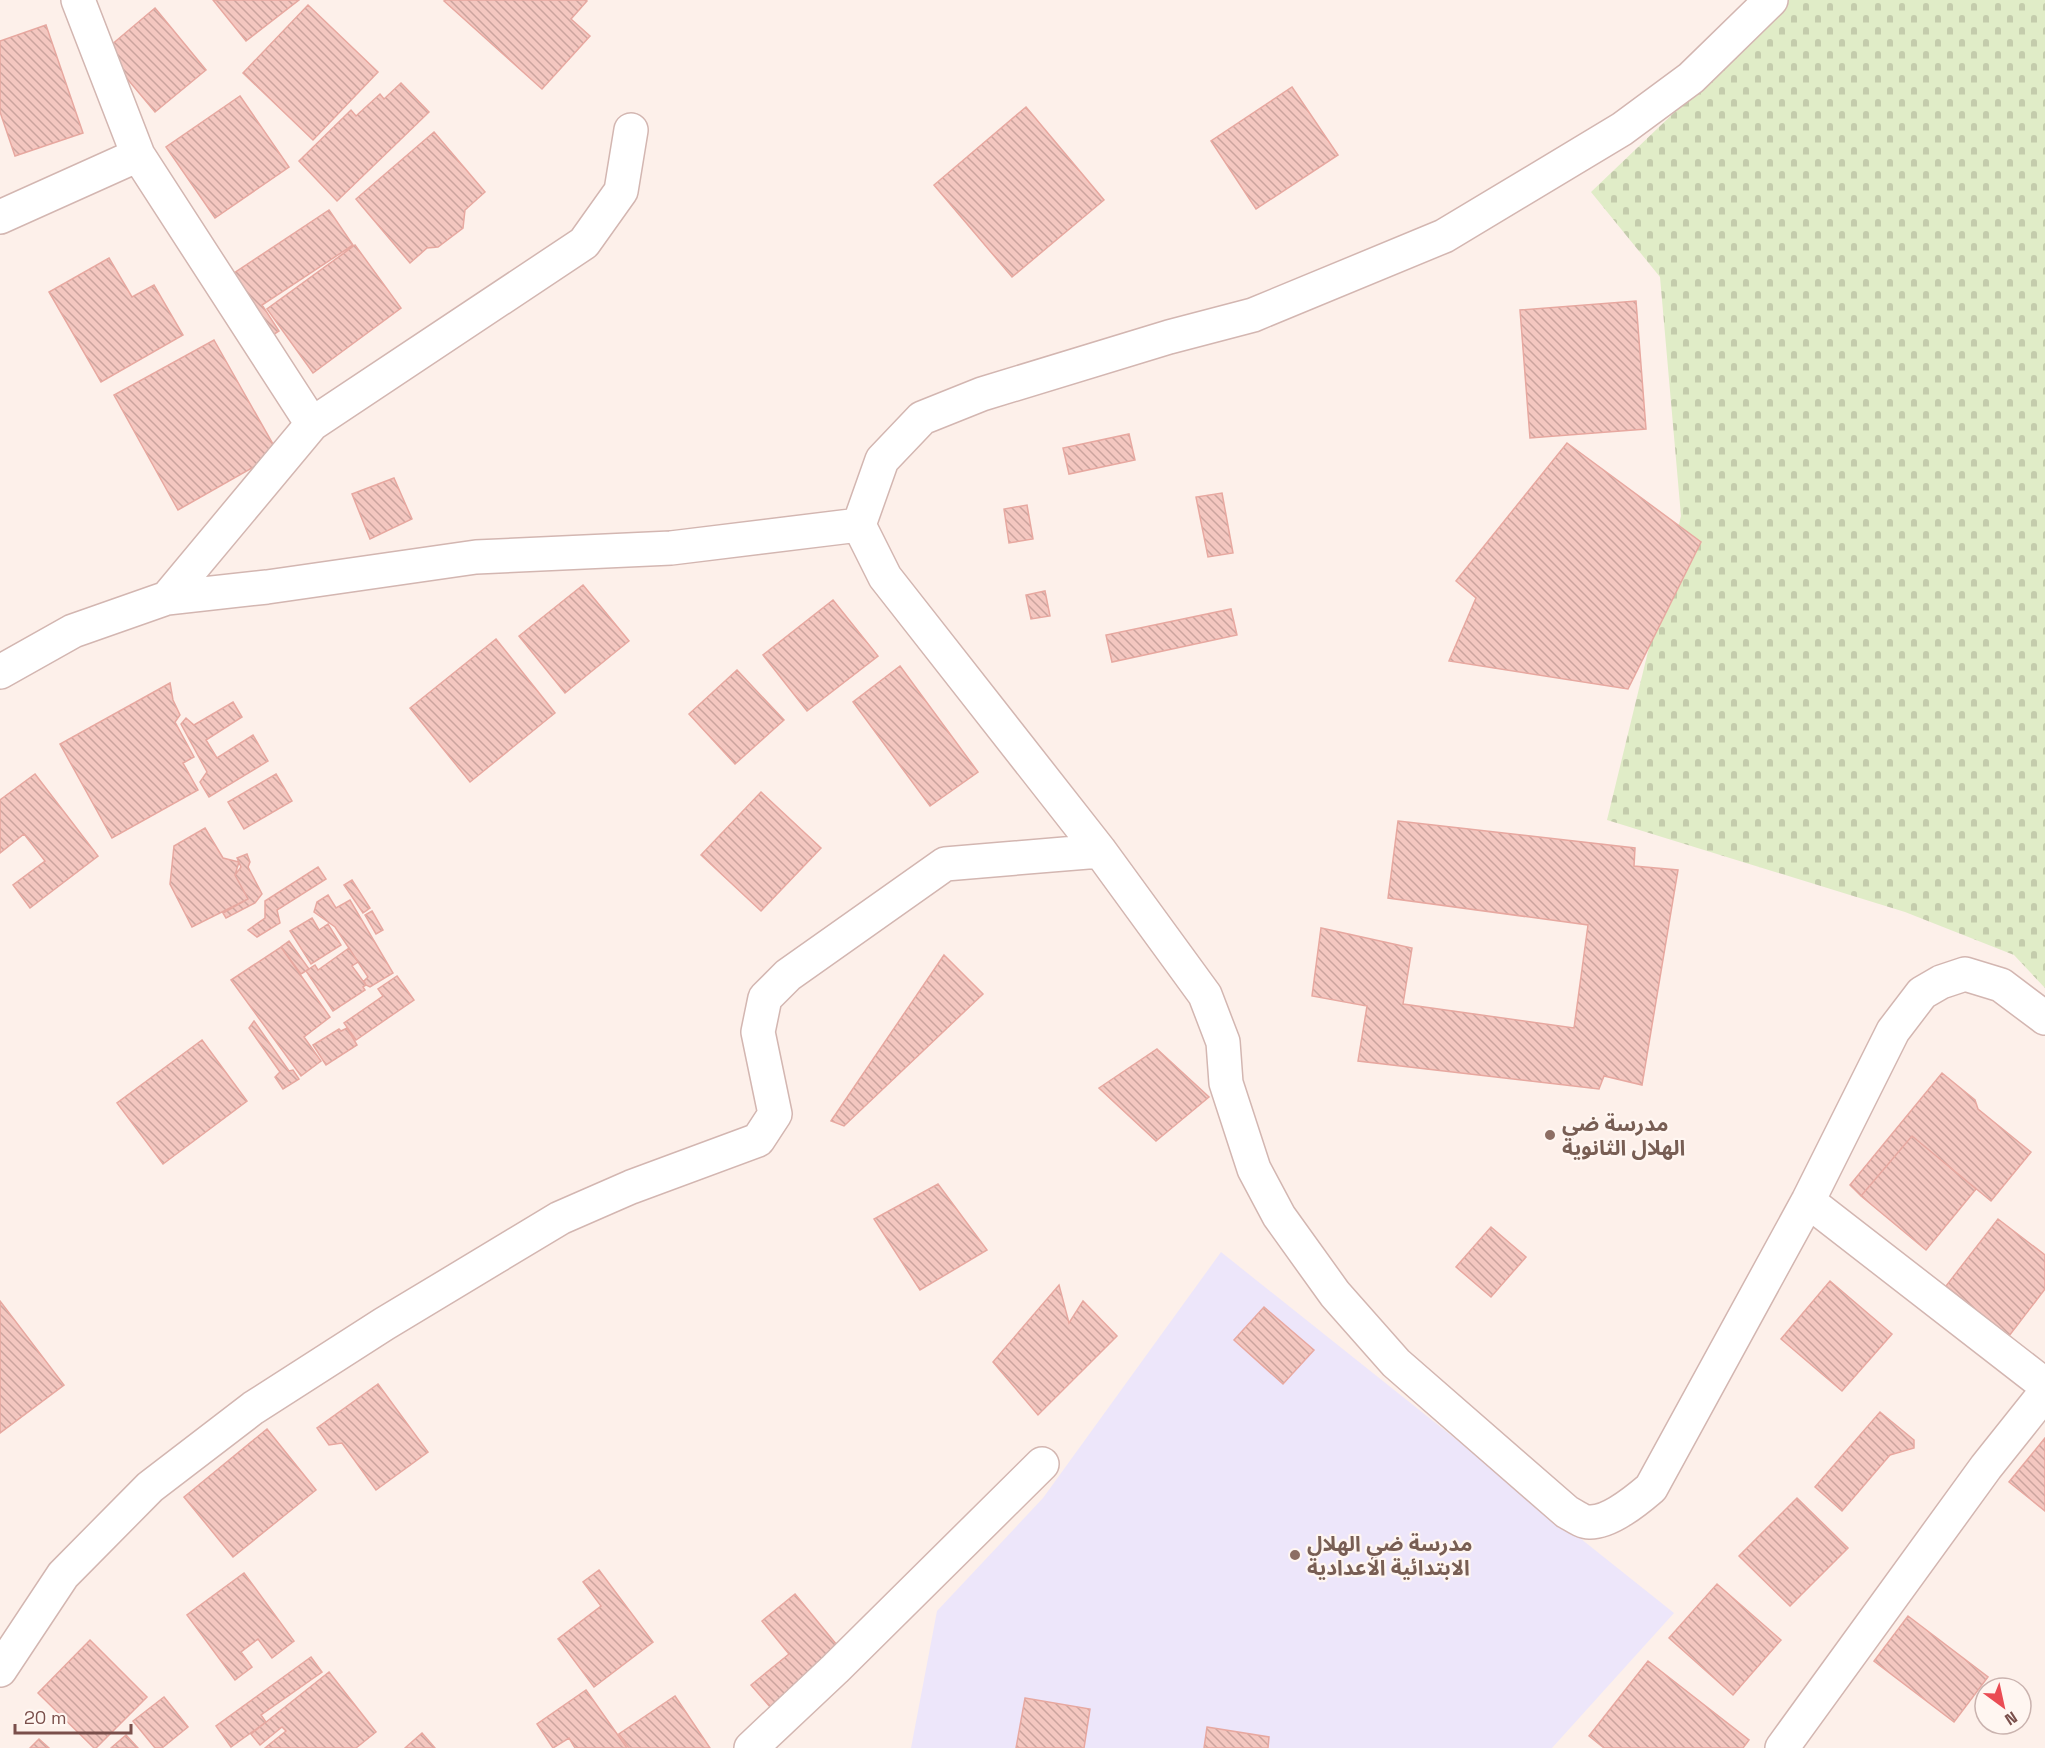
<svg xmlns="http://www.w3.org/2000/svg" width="2045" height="1748" font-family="'Space Grotesk','Noto Sans Arabic',sans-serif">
	<defs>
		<pattern id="cemetery-stones" width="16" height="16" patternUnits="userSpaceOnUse" patternTransform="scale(1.5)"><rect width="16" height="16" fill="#e0ecc7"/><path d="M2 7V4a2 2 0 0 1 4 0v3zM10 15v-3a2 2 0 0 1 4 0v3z" fill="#c4ccac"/></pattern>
		<pattern id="building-back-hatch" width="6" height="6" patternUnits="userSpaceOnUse" patternTransform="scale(1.5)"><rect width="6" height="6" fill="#f4c7c0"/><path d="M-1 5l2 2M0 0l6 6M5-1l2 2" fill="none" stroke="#cba49e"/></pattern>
	</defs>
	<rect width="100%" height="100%" fill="#fdf0ea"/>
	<path fill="#ede6fa" d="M1221 1252 1674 1613 1552 1748H911L937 1611 1043 1498Z"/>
	<path fill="url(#cemetery-stones)" d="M1788 0H2045V988L2014 955 1905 912 1607 820 1681 516 1660 277 1591 192 1703 85Z"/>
	<path fill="url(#building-back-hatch)" stroke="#e7a8a0" stroke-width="1.5" d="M213 0H299L246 41Z
		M446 0H585L587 1 571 19 590 36 542 89 444 1Z
		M308 5 378 72 313 140 243 73Z
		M155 8 206 70 155 112 104 51Z
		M46 25 83 133 15 156 0 112V41Z
		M401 83 429 112 337 201 299 161 351 110 356 116 380 94 384 99Z
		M1292 87 1338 155 1256 209 1211 141Z
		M240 96 289 167 215 218 166 147Z
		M1026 107 1104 200 1012 277 934 185Z
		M434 132 485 192 465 210 463 228 438 247 427 248 410 263 356 199Z
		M329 210 353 245 262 305 279 331 262 342 222 281Z
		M355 245 401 308 313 373 267 309Z
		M109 258 132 297 154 285 183 335 101 382 49 292Z
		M1636 301 1646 429 1530 438 1520 310Z
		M214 340 278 453 178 510 114 395Z
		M1129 434 1135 460 1069 474 1063 448Z
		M1567 443 1701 542 1628 689 1449 661 1476 598 1456 581Z
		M394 478 412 519 370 539 352 494Z
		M1222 493 1233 553 1208 557 1196 497Z
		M1027 505 1033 539 1009 543 1004 509Z
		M583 585 629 641 565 693 519 636Z
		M1045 591 1050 616 1031 619 1026 595Z
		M833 600 878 656 807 711 763 655Z
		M1231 609 1237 635 1112 662 1106 635Z
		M496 639 555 713 470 782 410 708Z
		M900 666 978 772 930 806 853 702Z
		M737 670 784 720 735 764 689 714Z
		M170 683 173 700 180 715 175 722 194 757 183 763 198 790 112 838 60 744Z
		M233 702 242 717 206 740 217 758 253 735 268 761 209 797 200 782 207 772 181 724 186 718 194 725Z
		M35 774 98 856 30 908 13 885 45 861 24 834 0 853V800Z
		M276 774 292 801 244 829 228 802Z
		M761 792 821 848 761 911 701 855Z
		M1398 821 1635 848 1634 866 1678 870 1642 1085 1604 1076 1599 1089 1358 1061 1367 1006 1312 996 1321 928 1412 948 1403 1004 1574 1028 1588 925 1388 898Z
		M205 828 223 858 239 862 235 875 248 899 192 927 170 884 174 846Z
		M247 854 250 862 248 867 262 894 255 903 226 918 223 913 248 899 235 875 241 867 237 858Z
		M318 867 326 879 277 910 280 923 257 937 248 930 265 918V901Z
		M352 880 370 908 363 913 344 885Z
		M328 895 336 908 350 900 393 973 370 987 366 985 364 981 368 977 335 927 314 912 317 902Z
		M372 911 383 930 376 934 365 915Z
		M312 918 319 930 328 924 341 945 311 964 290 931Z
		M289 941 309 969 301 974 281 947Z
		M281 947 330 1017 304 1037 321 1061 301 1076 231 980Z
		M349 948 358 962 352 966 366 985 363 987 365 990 333 1011 306 971 315 965 318 970Z
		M944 955 983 994 844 1126 831 1121Z
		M397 976 414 1000 356 1040 344 1023 383 996 378 989Z
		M254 1021 289 1071 293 1070 299 1079 283 1089 275 1077 280 1072 249 1028Z
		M347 1028 357 1045 326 1065 313 1045 339 1029 341 1031Z
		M202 1040 247 1101 163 1164 117 1103Z
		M1157 1049 1209 1097 1156 1141 1099 1088Z
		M1942 1073 1975 1100 1978 1109 2031 1152 1991 1201 1912 1136 1861 1196 1850 1185Z
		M1912 1136 1976 1189 1926 1250 1861 1196Z
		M938 1184 987 1250 920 1290 874 1219Z
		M1998 1219 2045 1255V1289L2009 1336 1946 1286Z
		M1491 1227 1526 1257 1491 1297 1456 1267Z
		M1830 1281 1892 1334 1842 1391 1781 1339Z
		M1059 1285 1069 1323 1083 1301 1117 1336 1038 1415 993 1362Z
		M0 1301 64 1385 0 1433Z
		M1264 1307 1314 1350 1283 1384 1234 1340Z
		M378 1384 428 1452 376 1490 342 1443 329 1445 317 1428Z
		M1880 1412 1914 1440V1448L1890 1455 1842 1511 1815 1487Z
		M267 1429 316 1490 233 1557 184 1497Z
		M2045 1438V1511L2009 1482Z
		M1797 1498 1848 1548 1790 1606 1739 1556Z
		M599 1570 653 1642 594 1687 558 1639 601 1606 583 1582Z
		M244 1573 294 1641 272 1658 258 1639 241 1652 252 1667 235 1680 187 1615Z
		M1717 1584 1781 1640 1733 1695 1669 1638Z
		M795 1594 841 1650 771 1708 751 1685 789 1654 762 1621Z
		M1908 1616 1988 1677 1954 1722 1874 1661Z
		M90 1640 147 1697 96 1748H94L38 1693Z
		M311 1657 322 1672 261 1715 266 1722 231 1747 216 1726Z
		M1648 1661 1749 1740 1743 1748H1604L1589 1736Z
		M329 1672 376 1732 356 1748H265L286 1731 282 1727 260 1745 251 1734Z
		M586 1690 627 1748H575L569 1738 553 1748 537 1724Z
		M675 1696 710 1748H629L619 1734Z
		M164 1697 188 1727 162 1748H155L133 1721Z
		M1025 1698 1090 1709 1084 1748H1016Z
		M1207 1727 1269 1737 1268 1748H1204Z
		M422 1733 435 1748H405Z
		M126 1735 138 1748H111Z
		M39 1739 49 1748H30Z"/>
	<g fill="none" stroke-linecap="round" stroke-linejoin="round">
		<g stroke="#d3b6b1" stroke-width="36">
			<path id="minor" d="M78 0 138 155 312 424
				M1771 0 1691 78 1622 129 1444 236 1253 315 1169 337 982 394 922 418 882 460 859 525 885 577 1100 851 1205 995 1223 1042 1226 1083 1254 1169 1279 1216 1335 1294 1396 1363 1567 1512C1573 1515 1582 1522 1589 1522 1609 1523 1637 1500 1651 1488L1808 1201 1893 1031 1922 993 1941 982 1965 974 2001 985 2045 1018
				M0 217 138 155
				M167 598 312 424 584 243 621 191 631 130
				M0 672 73 631 167 598 267 587 476 557 671 548 859 525
				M1808 1201 2045 1385
				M0 1670 63 1575 150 1487 253 1408 384 1324 560 1218 631 1187 758 1140 775 1114 758 1032 765 998 788 975 945 864 1100 851
				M751 1748 835 1669 1042 1464
				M1782 1748 1986 1467 2045 1393"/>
		</g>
		<use href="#minor" stroke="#fff" stroke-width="33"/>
	</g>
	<g fill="#8d6e63" stroke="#fff6f1" stroke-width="2">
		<circle cx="1550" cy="1135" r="6"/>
		<circle cx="1295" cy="1555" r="6"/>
	</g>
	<g text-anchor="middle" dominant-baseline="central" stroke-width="4.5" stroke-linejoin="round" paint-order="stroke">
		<g font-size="21" font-weight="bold" fill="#785e54" stroke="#fff6f1" text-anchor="start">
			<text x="1562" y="1123">مدرسة ضي<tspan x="1562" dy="24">الهلال الثانوية</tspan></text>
			<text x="1307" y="1543">مدرسة ضي الهلال<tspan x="1307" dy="24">الابتدائية الاعدادية</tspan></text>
		</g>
	</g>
	<g transform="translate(2003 1706) rotate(147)"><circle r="28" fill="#fff6f1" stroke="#cab3af" stroke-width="1.5"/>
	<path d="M0-4.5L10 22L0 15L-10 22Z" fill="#ea4c54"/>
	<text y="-9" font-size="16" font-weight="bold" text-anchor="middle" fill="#7a4f4b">N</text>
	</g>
	<path d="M15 1724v9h116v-9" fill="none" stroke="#7a4f4b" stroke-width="3"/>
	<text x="24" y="1724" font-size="18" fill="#7a4f4b" stroke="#fff6f1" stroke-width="4.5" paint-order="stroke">20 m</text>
</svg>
